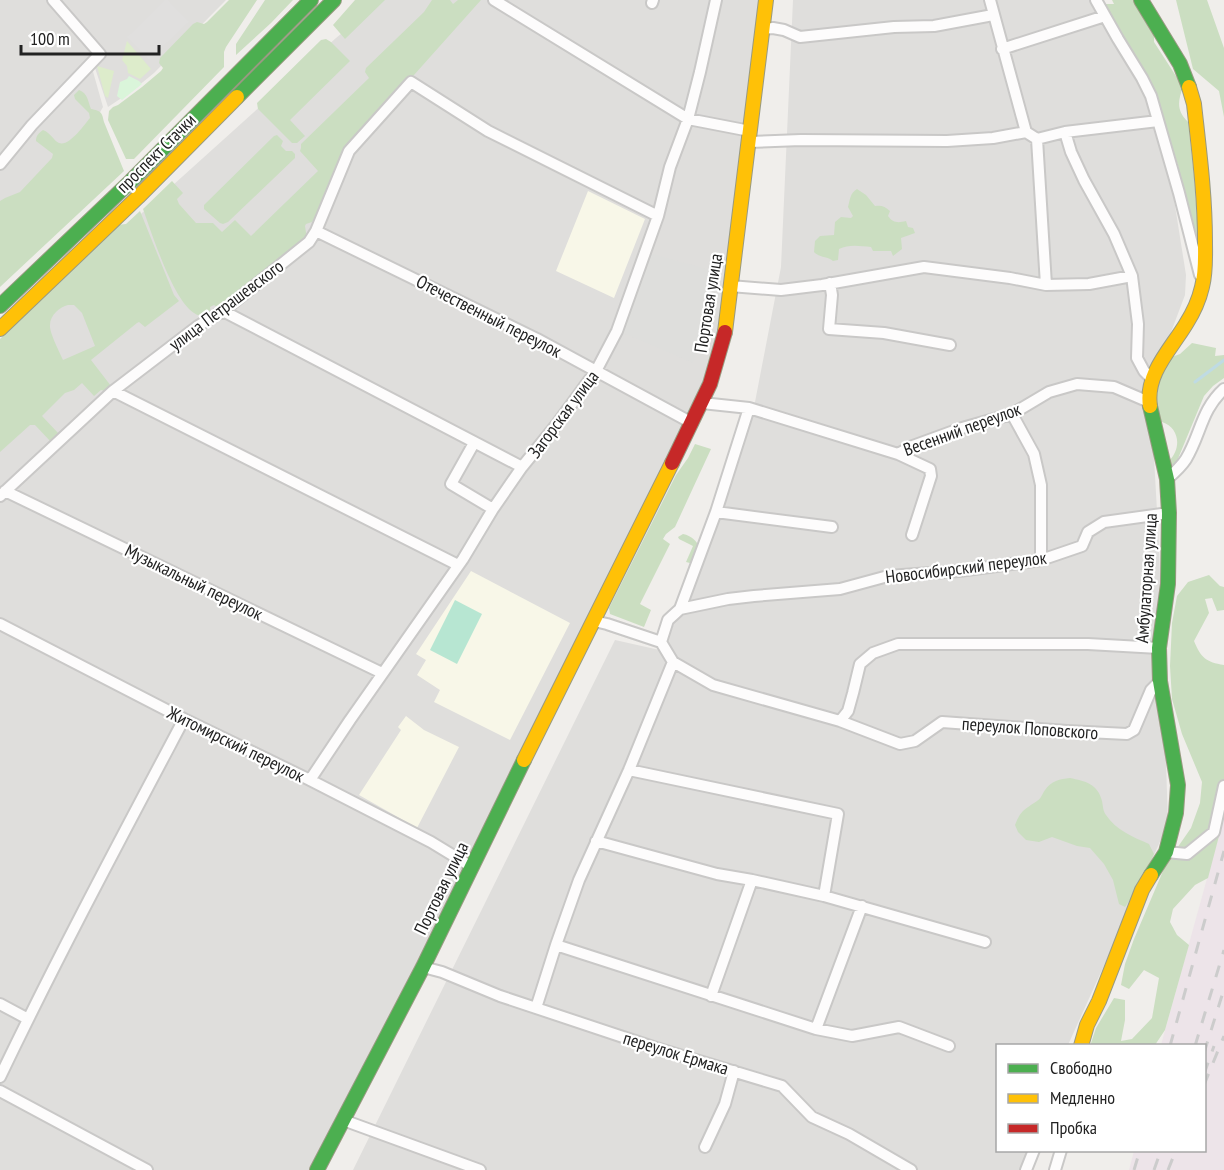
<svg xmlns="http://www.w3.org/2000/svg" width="1224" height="1170" font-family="'PT Sans Narrow',sans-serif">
	<rect width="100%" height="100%" fill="#f0eeeb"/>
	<path fill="#dfdedc" d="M0 0H50L95 55 0 158Z
		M57 0H226L154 73 132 91 108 107 94 65 104 55Z
		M382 0H765L725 358 317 1170H0V341L336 38Z
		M793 0H1097L1148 94 1167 155 1186 275 1185 295 1165 348 1154 458 1159 546 1168 824 1068 1045 998 1046V1150L1032 1151 1026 1170H353L615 640 664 651 755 402 781 267Z
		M92 68 103 107 95 121 0 223V171L22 142Z"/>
	<path fill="#ede4e9" d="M1224 817V1170H1129L1134 1151 1204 1150V1046L1161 1045Z"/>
	<path fill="#f8f7e8" d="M588 191 645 219 614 298 556 271Z
		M471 571 570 623 510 740 434 702 440 690 417 675 426 660 416 654Z
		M406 716 424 730 459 747 417 828 359 795 401 730 398 727Z"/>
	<path fill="#dededc" d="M649 253 710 270 698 345 693 363 621 332Z"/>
	<path fill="#ddeccb" d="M127 41 151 69 140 79 128 73 127 66 122 60Z
		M97 66 114 71 108 98 105 96Z"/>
	<path fill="#cbdec1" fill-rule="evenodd" d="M229 0H257L226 47 224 52V67L134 159H126L108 120 109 111 113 107 118 105 142 87 161 71 163 68 159 63 160 58 193 24 197 22 204 24 207 22Z
		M265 0H293L271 23 236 55V44Z
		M355 0H385L345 39 333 25Z
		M432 0H450L453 4 458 0H481L347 150 328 194 312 222 306 224 305 226 307 239 220 309 214 305 210 307 211 314C205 317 200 317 194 313 173 300 152 234 143 209L172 181 183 193 177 199 179 204 196 223H213L222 232 235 220 251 236 318 171 300 151 301 148V144L369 78 365 72 366 68 424 12Z
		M1112 0H1136L1154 30V42L1183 87C1178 101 1176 110 1188 122L1194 177 1200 261 1175 172 1179 169 1175 156 1170 157 1136 58 1132 51 1128 52 1103 11 1105 4H1114Z
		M1176 0H1207L1224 48V117L1219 91 1193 69Z
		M326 39 331 42 350 61 290 120 305 136 297 143H292L258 109 257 103 321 40Z
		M79 90C88 93 88 102 91 109 101 111 102 112 104 122L124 171 0 287V201L5 198 20 192 52 158 53 154 36 141C36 135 39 133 43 130 51 133 53 140 59 143 69 147 84 125 90 118L89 113 75 99 74 95Z
		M277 135 283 141 281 146 286 151H292L295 154V158L228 222 223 224 220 223 204 209V205L274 136Z
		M857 189 866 195 875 206C881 205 885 206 890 211L888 216C893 223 898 223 906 221L908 227 913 228 915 233 901 238 902 249 893 256 891 251H873L871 247C860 246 849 244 839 249L838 260 833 261C827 256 820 258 814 252L815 241 820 236 834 235 835 222 841 217 851 218 853 216 848 207C850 200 850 193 857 189Z
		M140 211 174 295 179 301 145 327 139 322 137 323 91 360 111 386 105 391 101 390 94 396 82 383 74 390 65 393 42 416 59 434 51 442 35 425H30L0 452V339L117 225 126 224ZM68 305H74L82 313 95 346 63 360C60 353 49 332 50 325 50 315 60 307 68 305Z
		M1192 343 1216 348 1215 356 1224 355V378L1213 386 1204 396 1177 461 1172 467 1168 470V462C1182 449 1180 428 1162 422L1158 423 1154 401 1156 380 1169 358 1180 354Z
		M695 444 711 449 675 527 666 534 663 539 670 544 640 604 651 610 644 627 610 614 609 608 676 475 688 458Z
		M683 534C692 536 695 540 701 548L695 560 690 563 686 562 693 546 679 539 678 537Z
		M1209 575 1220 586 1224 587V610L1217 611 1212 598 1205 599 1209 613 1194 641C1201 658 1206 662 1224 665V817L1208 878 1195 885 1173 909 1170 922 1177 935 1189 945 1165 1030 1155 1045 1090 1046 1096 1028 1114 998 1125 1000V1020L1121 1041 1132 1039 1152 1018 1159 978 1144 970 1129 989 1121 985 1125 964 1134 939 1166 864 1191 828 1200 803 1202 782 1182 734 1172 699 1170 666 1172 623 1177 596 1188 582Z
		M1070 778C1085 781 1098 784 1102 801 1103 806 1103 811 1106 815 1116 830 1133 837 1149 844L1154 854 1139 887 1125 907 1119 904 1113 880 1104 864 1090 848 1077 846 1052 837 1039 842 1026 840 1018 832 1015 825C1021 810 1024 810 1037 801 1041 799 1042 794 1045 790 1051 781 1060 779 1070 778Z"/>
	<path fill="#daf5da" d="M129 76 139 81 142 84 122 100 117 96 120 82 127 79Z"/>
	<path fill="#b7e6d2" d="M455 600 482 614 457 664 430 650Z"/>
	<path fill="#e0dfde" d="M165 0H168L189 22 149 60 127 37Z"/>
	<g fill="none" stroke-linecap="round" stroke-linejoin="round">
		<path stroke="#bfdbe3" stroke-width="3" d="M1195 382 1224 360"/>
		<g stroke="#c9c8c7" stroke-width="14">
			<path id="street" d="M494 0 688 119 750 131
				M990 0 1026 132
				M1096 0 1118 39 1142 78 1151 96 1179 193 1200 275
				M652 3 653 0
				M763 29 773 28 784 30 800 37 894 27 934 26 993 15
				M1002 49 1105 16
				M1065 132 1071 152 1084 180 1114 234 1132 276 1138 324 1137 358 1144 371 1152 379
				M1037 139 1046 285
				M749 142 801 140 947 141 993 138 1026 132 1037 139 1065 132 1158 121
				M0 164 32 125 100 54 53 0
				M316 231 537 339 692 423
				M830 283 832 295 829 329 884 333 950 345
				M730 286 781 290 822 285 924 267 1010 278 1046 285 1089 284 1132 276
				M223 311 522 467
				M113 391 458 565
				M702 403 749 408 898 454 910 447 962 428 1012 414 1049 392 1077 384 1114 387 1149 402
				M1012 414 1034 454 1041 485V560
				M474 443 451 484 493 509
				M898 454 930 469 931 476 912 535
				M1167 479C1174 473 1181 467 1186 459 1201 434 1201 410 1224 389
				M5 491 382 673
				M0 496 113 391 198 326 223 311 309 242 316 231 349 151 411 82 488 131 658 216
				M716 512 832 527
				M680 609 728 599 754 596 840 589 888 576 959 571 1041 560 1082 546 1088 532 1104 522 1169 513
				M594 621 607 624 661 642
				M0 624 184 719 310 780 431 842 472 867
				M661 642 668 620 680 609 716 512 749 408
				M673 662 713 685 840 721 900 744 915 741 942 722 1067 731 1127 734 1134 730 1151 690 1160 681
				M840 721 848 711 853 693 860 664 873 653 898 644H1088L1159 648
				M629 770 838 814 824 896
				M310 780 350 720 463 559 493 509 522 467 557 424 596 371 617 331 658 216 670 167 688 119 700 72 716 0
				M596 841 717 874 752 880 824 896 985 942
				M1166 852 1187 854 1214 832 1224 786
				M556 945 816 1029 852 1036 899 1027 949 1046
				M423 967 442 972 500 996 656 1048 782 1086 812 1117 849 1134 911 1170
				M711 996 752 880
				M0 1004 28 1019
				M536 1008 556 945 579 880 629 770 673 662 661 642
				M816 1029 862 906
				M0 1077C58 956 121 838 184 719
				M0 1091 147 1170
				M343 1120 480 1170
				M705 1147 725 1104 734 1071
				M1026 1170 1034 1150
				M1055 1170 1061 1150"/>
		</g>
		<g stroke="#999a82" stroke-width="16">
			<path id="fast" d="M1141 0 1180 64 1189 87
				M237 97 334 0
				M0 306 131 181 311 0
				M1150 406 1167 479 1169 513 1168 584 1159 648 1160 681 1178 785 1176 813 1166 852 1151 875
				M317 1170 423 967 524 760"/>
		</g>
		<g stroke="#999a82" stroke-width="16">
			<path id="slow" d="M0 329 138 197 237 97
				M725 332 766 0
				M1150 406C1145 374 1171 349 1186 324 1193 313 1199 300 1202 287 1206 272 1205 256 1205 241 1205 195 1199 150 1194 104L1189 87
				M524 760 672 463
				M1081 1046 1087 1025 1099 1001 1142 890 1151 875"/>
		</g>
		<g stroke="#999a82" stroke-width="16">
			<path id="jam" d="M672 463 710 384 725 332"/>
		</g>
		<use href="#street" stroke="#fdfcfc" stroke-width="10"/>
		<use href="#fast" stroke="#4caf50" stroke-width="14"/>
		<use href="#slow" stroke="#ffc107" stroke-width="14"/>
		<use href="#jam" stroke="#c62828" stroke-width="14"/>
		<path stroke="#ccc" stroke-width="3" stroke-dasharray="12 12" stroke-linecap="butt" d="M1170 1046 1224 851
			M1195 1046 1224 950
			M1204 1053 1224 989
			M1204 1074 1214 1046
			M1204 1085 1224 1036
			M1134 1170 1140 1150
			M1154 1170 1161 1150
			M1168 1170 1176 1150"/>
	</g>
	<g text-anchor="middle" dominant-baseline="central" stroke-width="4.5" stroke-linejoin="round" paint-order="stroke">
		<g font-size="18" fill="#222" stroke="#fff">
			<text transform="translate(156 153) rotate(-45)">проспект Стачки</text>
			<text transform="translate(708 303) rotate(-81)">Портовая улица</text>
			<text transform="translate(226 305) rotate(-37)">улица Петрашевского</text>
			<text transform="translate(489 316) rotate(27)">Отечественный переулок</text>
			<text transform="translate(563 414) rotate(-53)">Загорская улица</text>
			<text transform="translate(962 429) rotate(-20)">Весенний переулок</text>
			<text transform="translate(966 567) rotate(-7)">Новосибирский переулок</text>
			<text transform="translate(1146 578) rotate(-86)">Амбулаторная улица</text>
			<text transform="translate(194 582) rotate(26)">Музыкальный переулок</text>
			<text transform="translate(1030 728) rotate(4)">переулок Поповского</text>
			<text transform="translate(236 744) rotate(26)">Житомирский переулок</text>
			<text transform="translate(441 888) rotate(-64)">Портовая улица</text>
			<text transform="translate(676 1053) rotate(17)">переулок Ермака</text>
		</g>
	</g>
	<rect x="996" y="1044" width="210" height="108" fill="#ffffff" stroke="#a7a7a7" stroke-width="1.5"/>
	<rect x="1008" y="1064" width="30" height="9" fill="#4caf50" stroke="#a7a7a7" stroke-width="1.5"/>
	<text x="1050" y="1074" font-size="18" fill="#222222">Свободно</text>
	<rect x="1008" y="1094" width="30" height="9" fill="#ffc107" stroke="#a7a7a7" stroke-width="1.5"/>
	<text x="1050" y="1104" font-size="18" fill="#222222">Медленно</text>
	<rect x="1008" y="1124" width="30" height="9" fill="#c62828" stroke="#a7a7a7" stroke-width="1.5"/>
	<text x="1050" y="1134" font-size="18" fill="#222222">Пробка</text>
	<path d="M21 45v9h138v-9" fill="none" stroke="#222222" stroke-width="3"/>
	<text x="30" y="45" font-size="18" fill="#222222" stroke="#ffffff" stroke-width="4.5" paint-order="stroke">100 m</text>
</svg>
